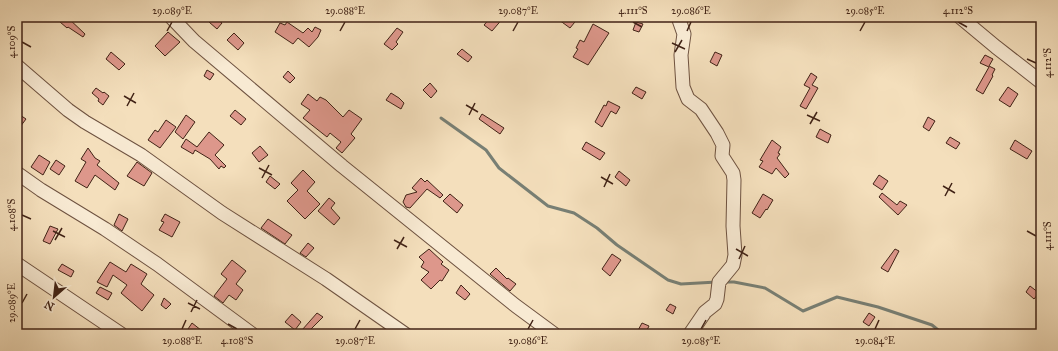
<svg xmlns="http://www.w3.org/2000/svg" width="1058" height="351" font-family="'IM FELL Great Primer',serif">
	<rect width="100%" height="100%" fill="#f4dfbc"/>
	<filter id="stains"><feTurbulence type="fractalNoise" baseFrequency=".005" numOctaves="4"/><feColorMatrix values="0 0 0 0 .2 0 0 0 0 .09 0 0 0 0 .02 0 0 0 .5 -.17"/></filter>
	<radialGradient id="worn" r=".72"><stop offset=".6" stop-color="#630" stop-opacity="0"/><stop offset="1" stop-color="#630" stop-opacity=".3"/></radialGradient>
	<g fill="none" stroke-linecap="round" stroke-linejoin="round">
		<path stroke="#787f74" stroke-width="3" d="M441 118 486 150 499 168 548 206 574 213 597 228 617 245 668 280 681 284 717 282
			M724 282H734L765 288 803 311 837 297 878 307 932 325 943 334"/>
	</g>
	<path fill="#dd978b" stroke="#412316" d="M65 17H67L85 34 83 37 68 27 67 28 60 22Z
		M214 17 222 23 217 29 209 22Z
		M491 17H504L492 31 484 25Z
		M555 17H579L570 28Z
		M287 22 303 33 308 28 312 32 315 27 321 30 318 37 309 47 298 38 293 44 275 32 280 23 285 25Z
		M636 22 643 24 639 32 633 30Z
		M593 24 609 33 588 65 573 57 578 49 576 48 580 40 584 42Z
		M397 28 403 32 396 42 398 44 392 50 384 44Z
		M168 32 180 42 165 56 155 46Z
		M234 33 244 43 238 50 227 40Z
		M462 49 472 57 468 62 457 54Z
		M111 52 125 64 119 70 106 59Z
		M715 52 722 55 717 66 710 62Z
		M985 55 993 59 989 66 995 69 992 75 993 76 983 94 976 90 989 67 980 63Z
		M207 70 214 74 210 80 204 76Z
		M288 71 295 78 290 83 283 77Z
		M811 73 817 77 812 85 818 88 806 109 800 106 810 88 804 85Z
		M430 83 437 91 431 98 423 90Z
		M636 87 646 92 642 99 632 93Z
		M1008 87 1018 94 1010 107 999 100Z
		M96 88 103 93 104 92 109 96 103 105 98 101 99 99 92 93Z
		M391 93 399 98 404 103 401 109 386 100Z
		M308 94 317 101 320 97 326 100 343 117 349 110 362 119 351 134 355 138 342 153 336 148 341 142 330 133 327 137 303 118 310 110 301 104Z
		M608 101 620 107 616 114 611 111 602 127 595 122 604 105 606 106Z
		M235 110 246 119 241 125 230 116Z
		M17 113 26 119 17 131Z
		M482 114 504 128 500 134 479 119Z
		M186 115 195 122 183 139 175 132Z
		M928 117 935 121 929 131 923 127Z
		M166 120 176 127 160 148 148 140 155 130 158 132Z
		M820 129 831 135 828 143 816 137Z
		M209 132 224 145 215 155 226 166 224 168 221 166 219 169 210 159 195 150 193 154 181 147 186 139 197 147Z
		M950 137 960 143 956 149 946 143Z
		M772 140 781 147 778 153 780 154 777 158 789 174 785 178 776 168 772 174 759 167 763 161 760 160Z
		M1015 140 1032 151 1027 159 1010 149Z
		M586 142 605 153 600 160 582 149Z
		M260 146 268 155 259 162 252 153Z
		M88 148 95 158 100 161 97 165 119 183 115 190 95 175 87 188 75 181 86 162 81 159Z
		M39 155 50 162 43 175 31 167Z
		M56 160 65 166 59 175 50 169Z
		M137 162 152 173 144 186 127 176Z
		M303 170 315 182 307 191 320 204 305 219 287 201 298 190 291 183Z
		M619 171 630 180 626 186 615 177Z
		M879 175 888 181 882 190 873 184Z
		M270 176 280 184 275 189 266 182Z
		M421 178 425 182 427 180 443 195 440 198 427 189 410 208 406 207 403 202 406 195 417 192 412 188Z
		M882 193 897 205 900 201 907 205 898 215 879 197Z
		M450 194 463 205 457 213 443 201Z
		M763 194 773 200 767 210 766 209 760 218 752 213Z
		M329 198 335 203 331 208 340 218 334 225 318 211Z
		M119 214 128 219 122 231 114 225Z
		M165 214 180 222 172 237 159 230 164 222 161 221Z
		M268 219 292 235 285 244 261 228Z
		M50 226 58 229 50 244 43 241Z
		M308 243 314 248 306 257 300 253Z
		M429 249 443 262 441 264 449 270 442 281 440 280 431 289 421 280 429 272 421 267 424 262 419 257Z
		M895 249 899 251 888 272 881 268Z
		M612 254 621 260 610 276 602 269Z
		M232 260 246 271 236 284 243 290 236 300 229 295 223 303 214 296 227 279 221 274Z
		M110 262 126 272 131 264 147 274 141 284 154 295 142 311 121 293 127 285 113 275 107 287 97 282Z
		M62 264 74 271 71 277 58 270Z
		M496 268 507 279 508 278 516 284 510 291 490 274Z
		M461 285 470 294 465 300 456 293Z
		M1030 286 1039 293 1034 299 1026 292Z
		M100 287 112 293 108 300 96 293Z
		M164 298 171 304 166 309 161 305Z
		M670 304 676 307 673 314 666 310Z
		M317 313 323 317 306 334 302 330Z
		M869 313 875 317 869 326 863 322Z
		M292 314 301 322 295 330 285 322Z
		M192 323 206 334H194L188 329Z
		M642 323 649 326 645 334H636Z"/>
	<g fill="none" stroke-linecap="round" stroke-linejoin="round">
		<g stroke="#6e5240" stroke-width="15">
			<path id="minor" d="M171 17 194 41 342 166 516 306 554 334
				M678 17 684 34 681 55 683 87 688 99 701 109 717 133 723 145 722 156 733 173 734 180 733 226 735 255 733 265 719 282 717 299 715 304 705 312 690 334
				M960 17 996 47 1041 82
				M17 66 68 110 85 122 141 155 222 213 326 279 405 334
				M17 173 41 190 105 229 157 264 252 334
				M17 264 121 334"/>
		</g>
		<use href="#minor" stroke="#f8ead3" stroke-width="13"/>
	</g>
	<path fill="none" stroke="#412316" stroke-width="1.5" d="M633 22 642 27M958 22 967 27M167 31 172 22M340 31 345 22M513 31 518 22M687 31 691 22M860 31 865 22M22 42 31 47M672 43 685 49M675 52 682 40M1027 59 1036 63M124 96 136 103M466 105 478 112M127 106 134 93M469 115 475 103M807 115 820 121M810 124 817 112M259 168 272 175M601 177 613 184M262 178 269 165M943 186 955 193M604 187 610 174M945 196 952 183M22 215 31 219M53 231 65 237M1027 231 1036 236M55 240 62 228M394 240 407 247M397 249 404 237M736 249 748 256M739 259 745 246M22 303 27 294M188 303 200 309M191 312 197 300M228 324 237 329M182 329 186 320M355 329 360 320M528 329 533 320M701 329 706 320M875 329 879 320"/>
	<rect width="1058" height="351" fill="none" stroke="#f4dfbc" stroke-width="44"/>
	<g transform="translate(54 297) rotate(208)" stroke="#f8ead3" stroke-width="3" paint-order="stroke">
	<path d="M0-3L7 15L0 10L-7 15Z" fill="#412316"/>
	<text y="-6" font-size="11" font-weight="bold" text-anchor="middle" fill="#412316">N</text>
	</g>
	<rect x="22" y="22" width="1014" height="307" fill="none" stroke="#412316" stroke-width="1.5"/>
	<g font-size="10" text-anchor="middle" fill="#412316">
		<text x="172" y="14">29.089°E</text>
		<text x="345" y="14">29.088°E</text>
		<text x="518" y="14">29.087°E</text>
		<text x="633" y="14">4.111°S</text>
		<text x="691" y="14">29.086°E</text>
		<text x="865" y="14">29.085°E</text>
		<text x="958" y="14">4.112°S</text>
		<text transform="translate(11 42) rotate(-90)" y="4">4.109°S</text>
		<text transform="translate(1047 63) rotate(-90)" y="4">4.112°S</text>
		<text transform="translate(11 215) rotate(-90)" y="4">4.108°S</text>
		<text transform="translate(1047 236) rotate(-90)" y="4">4.111°S</text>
		<text transform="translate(11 303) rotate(-90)" y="4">29.089°E</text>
		<text x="182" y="344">29.088°E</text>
		<text x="237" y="344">4.108°S</text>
		<text x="355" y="344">29.087°E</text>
		<text x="528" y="344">29.086°E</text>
		<text x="701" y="344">29.085°E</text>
		<text x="875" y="344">29.084°E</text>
	</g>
	<rect width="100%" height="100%" filter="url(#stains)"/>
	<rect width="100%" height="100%" fill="url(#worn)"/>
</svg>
